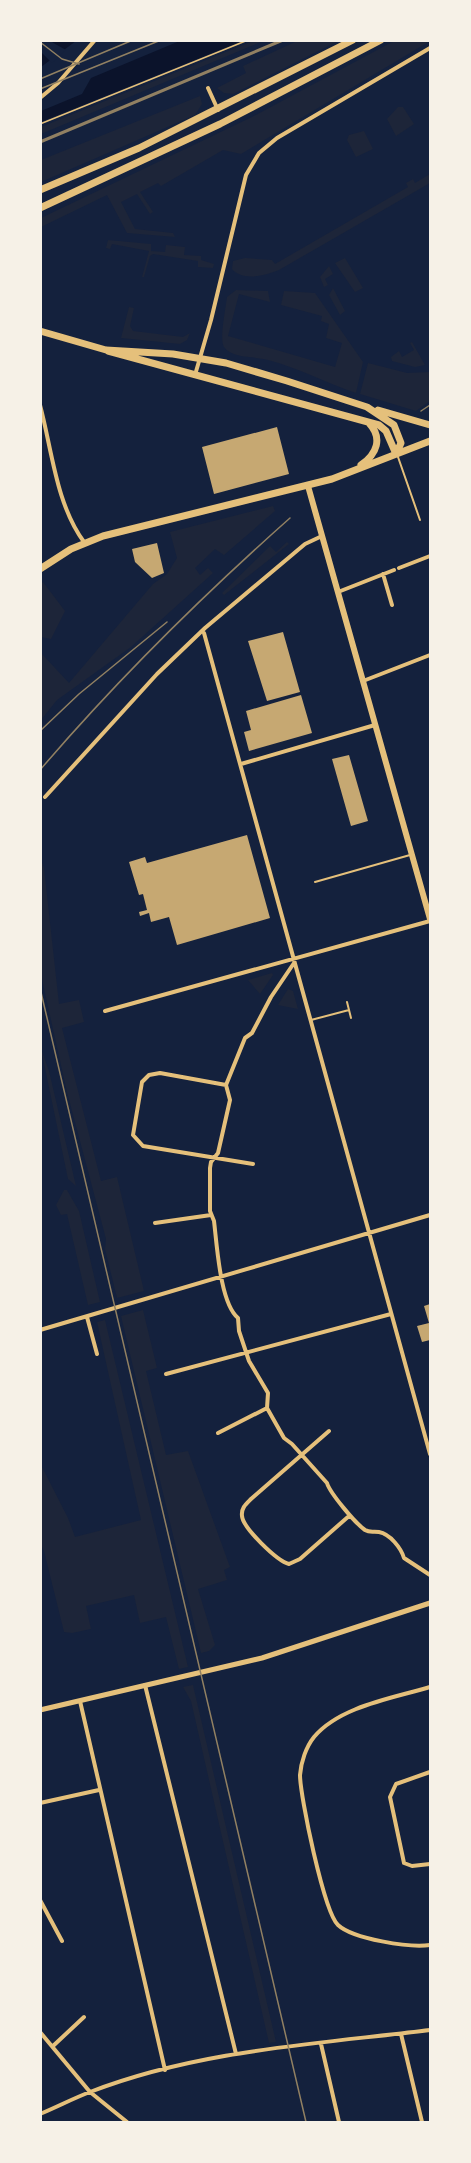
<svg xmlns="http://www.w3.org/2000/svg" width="471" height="2163" font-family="'Roboto Serif',serif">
	<rect width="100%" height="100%" fill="#14213d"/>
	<path fill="#1d2539" d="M253 41H263L41 134V127Z
		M297 41H338L233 94 224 93 217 88 246 73 243 66Z
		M394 41H430L241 154 223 150 161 186 158 183 140 192 153 212 150 214 137 194 121 202 135 229 173 233 175 237 127 233 107 195 41 227V218L252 117Z
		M200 96 202 104 195 115 41 182V160Z
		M398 107H403L414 124 396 136 387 119Z
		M364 131 373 149 356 157 347 140 349 135Z
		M430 174V183L279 270C266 275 243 282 232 269L233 261 245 258 272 260 275 264 408 187 406 183 413 179 415 183Z
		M108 240 151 244V251L165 252 166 245 185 247 184 255 201 256V260L214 264 213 268 198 267V261L153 254 150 256 144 277H142L149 251 112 244 110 249 106 248Z
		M345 258 363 288 355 292 335 263Z
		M329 266 333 274 325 279 328 285 324 287 320 277Z
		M333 288 345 311 340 315 329 295Z
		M236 290 268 291 270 302 239 294 228 336 335 367 342 343 326 338 329 324 321 321 322 316 281 305 284 291 315 293 363 362 356 393C326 383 299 368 268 360 255 356 233 359 224 347 219 340 226 307 227 297Z
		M129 307 134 308 130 326 133 331 183 337 190 333 187 340 180 344 121 338Z
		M412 342 425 365 415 367 392 361 391 357 399 351 402 357 414 350 410 343Z
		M368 363 407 373 430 372V401L416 411 360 394Z
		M273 506 275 511 224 555 215 549 195 568 200 575 208 568 213 573 131 647 57 700 41 720V653L69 683 153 584 167 574 177 558 170 532Z
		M287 542 289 544 224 595 222 593 270 546 276 552Z
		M43 582 65 611 51 639 41 637V584Z
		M40 857 44 868 59 1004 79 1000 84 1022 62 1028 101 1181 117 1177 144 1291 117 1298 105 1249 106 1239 67 1092 43 984 40 967Z
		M272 973 273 975 260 994 248 980Z
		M288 989 293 991 298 1009 278 1005Z
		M41 1049 49 1071 76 1186 68 1179Z
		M64 1190H67L79 1211 100 1302 88 1305 67 1214 61 1215 56 1205Z
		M143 1310 157 1368 146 1371 166 1455 188 1451 230 1567 224 1570 227 1580 198 1589 215 1645 209 1651 201 1653 121 1316Z
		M105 1320 188 1667 179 1669 166 1617 140 1623 134 1595 86 1606 91 1629 72 1633 64 1632 44 1551 41 1545V1465L68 1518 75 1537 141 1520 97 1322Z
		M193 1685 276 2042 269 2043 191 1701 183 1687Z"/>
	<path fill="#0b132b" d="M182 40 242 41 41 122V111L82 94 91 78Z
		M41 41H76L41 67Z"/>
	<path fill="#14213d" d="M41 40 50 41 66 50 52 63 41 52Z"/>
	<path fill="#c6a872" d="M277 427 289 474 214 494 202 447Z
		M157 543 164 573 152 578 135 562 132 549Z
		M283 632 300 692 267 701 248 641Z
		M301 695 312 733 249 751 244 732 251 730 246 711Z
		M349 755 368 821 351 826 332 759Z
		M247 835 270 918 177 945 169 917 151 922 149 913 140 916 139 912 147 910 143 894 139 895 129 862 145 857 147 863Z
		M430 1304V1340L422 1342 417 1326 429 1323 424 1306Z"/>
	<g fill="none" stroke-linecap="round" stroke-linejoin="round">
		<path stroke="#e5c07b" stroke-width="1.5" d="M40 124 248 40"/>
		<path stroke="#e5c07b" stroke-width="2" d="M398 457 420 520
			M315 882 410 855
			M347 1002 351 1018
			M311 1020 349 1010"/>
		<path stroke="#e5c07b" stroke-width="4" d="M208 88 218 110
			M40 98 58 83 95 40
			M195 375 211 320 246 175 259 153 277 138 430 48
			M40 405C52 450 56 504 84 542
			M399 568 430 556
			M383 574 392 605
			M338 592 394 570
			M204 633 430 1454
			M363 681 430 655
			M241 764 375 725
			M45 797 157 674 205 628 305 544 322 536
			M294 963 271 997 252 1033 245 1038 226 1085 230 1100 218 1153 211 1162 210 1168V1211L214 1221C217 1245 220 1303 238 1318L239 1331 249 1361 268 1393 267 1408 284 1438 292 1444 327 1483C330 1493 355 1523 365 1530 370 1533 373 1531 379 1532 390 1534 401 1548 404 1558L430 1575
			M105 1011 430 921
			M226 1085 160 1073 149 1075 142 1082 133 1135 143 1146 253 1164
			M155 1223 211 1215
			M87 1317 97 1354
			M40 1330 430 1215
			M166 1374 391 1314
			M329 1431 251 1499C246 1504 241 1508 242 1516 243 1528 277 1561 289 1564L300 1559 349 1516
			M218 1433 267 1408
			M145 1685 236 2054
			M430 1687C394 1698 340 1706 314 1737 306 1747 301 1762 300 1775 300 1796 324 1912 338 1925 353 1939 410 1948 430 1945
			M80 1701 165 2070
			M430 1772 396 1784 390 1797 404 1863 412 1866 430 1864
			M40 1803 99 1790
			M40 1900 62 1941
			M40 2032 90 2092 127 2122
			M401 2034 422 2122
			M321 2044 339 2122
			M53 2046 84 2017
			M40 2114C57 2107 74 2098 90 2092 198 2050 317 2044 430 2030"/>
		<path stroke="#e5c07b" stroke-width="5" d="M40 1710 262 1658 430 1603"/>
		<path stroke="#e5c07b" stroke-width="6" d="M308 486 430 919"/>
		<path stroke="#e5c07b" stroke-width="7" d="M40 331 106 350 173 354 226 363 287 381 367 407 394 425 401 443 396 454
			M108 351 379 425 386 431 396 454
			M378 410 430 425
			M361 465C377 454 383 438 369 423
			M40 569 71 549 103 536 332 479 430 441"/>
		<path stroke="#e5c07b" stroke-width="7" d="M40 190 139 148 353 40
			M40 208 220 124 381 40"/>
		<path stroke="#918062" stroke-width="1.5" d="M40 42 62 59 79 64
			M40 79 133 40
			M40 89 161 40
			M421 411 430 405
			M40 731 79 694 167 622
			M40 770C118 679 201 597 290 518
			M40 988 306 2122"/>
		<path stroke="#918062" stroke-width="3" d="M40 142 283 40"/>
	</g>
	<rect width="471" height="2163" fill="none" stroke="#f6f1e7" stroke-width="84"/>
</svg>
